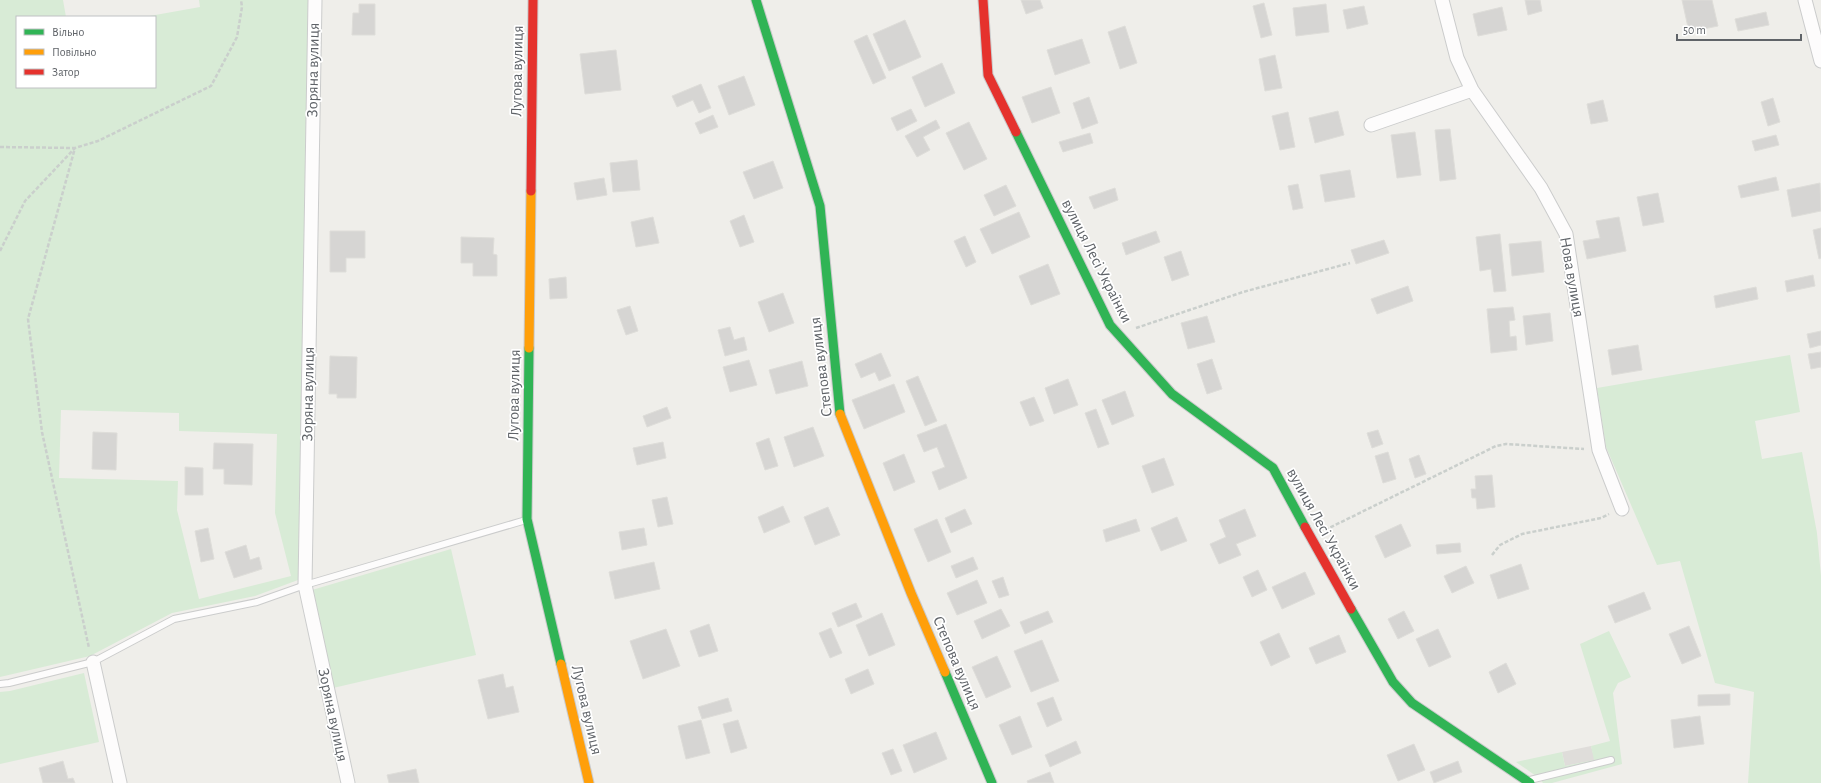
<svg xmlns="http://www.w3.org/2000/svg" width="1821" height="783" font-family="'Alegreya Sans',sans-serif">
	<rect width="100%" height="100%" fill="#efeeea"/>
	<path fill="#dfddda" d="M1591 746 1595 760 1565 766 1562 752Z"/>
	<path fill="#d8ebd6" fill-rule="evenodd" d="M0 0H63L66 17H17V87H155V17H144L200 7 199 0H308L298 580 255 596 172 613 90 656 0 677ZM61 410 179 413V431L277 434 275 513 291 576 199 599 177 510 178 481 59 478Z
		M1790 355 1800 412 1755 421 1762 459 1802 452 1817 533 1821 576V783H1748L1754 692 1715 683 1680 561 1657 565 1606 447 1597 388Z
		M451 549 476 655 333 688 312 590Z
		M1609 631 1631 677 1618 683 1613 693 1622 764 1552 783H1543L1539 778 1516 762 1562 752 1565 766 1594 760 1591 746 1610 741 1580 644Z
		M84 673 99 742 0 764V692L10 691Z"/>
	<path fill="#d6d5d3" stroke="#deddd9" d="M1021 0H1040L1043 8 1026 14Z
		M1525 0H1540L1542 11 1528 15Z
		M1682 0H1712L1718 26 1689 32Z
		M1264 3 1272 35 1261 38 1253 6Z
		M359 4H375V35H352L353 13H359Z
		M1326 4 1329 32 1296 36 1293 8Z
		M1364 6 1368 24 1347 29 1343 10Z
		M1502 7 1507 30 1478 36 1473 14Z
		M1766 12 1769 25 1738 31 1735 19Z
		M905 20 921 57 889 71 873 34Z
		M1125 26 1137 63 1120 69 1108 32Z
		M867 35 886 78 873 84 854 41Z
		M1082 39 1090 63 1055 75 1047 50Z
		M616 50 621 90 585 94 580 54Z
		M1275 55 1282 88 1265 91 1259 59Z
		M942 63 955 93 925 107 912 77Z
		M744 76 755 105 729 115 718 86Z
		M701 84 711 108 699 113 693 100 677 107 672 96Z
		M1051 87 1060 113 1032 123 1022 97Z
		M1089 97 1098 123 1082 129 1073 103Z
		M1773 98 1780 122 1768 126 1761 102Z
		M1603 100 1608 121 1591 124 1587 104Z
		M911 109 917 121 897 131 891 118Z
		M1338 111 1344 135 1315 143 1309 118Z
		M1288 112 1295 147 1280 150 1272 116Z
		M713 115 718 127 700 134 695 123Z
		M936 120 940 128 923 137 930 150 917 157 905 136Z
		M969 122 987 159 964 170 946 133Z
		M1450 129 1456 179 1440 181 1435 130Z
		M1415 132 1421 175 1397 178 1391 135Z
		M1090 133 1093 143 1063 152 1059 142Z
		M1776 135 1779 145 1755 151 1752 141Z
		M637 160 640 190 613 192 610 163Z
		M773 161 783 188 754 199 743 172Z
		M1350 170 1355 197 1325 202 1320 175Z
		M1776 177 1779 190 1741 198 1738 186Z
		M604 178 607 195 577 200 574 183Z
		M1820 183 1821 211 1792 217 1787 190Z
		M1298 184 1303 208 1293 210 1288 186Z
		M1006 185 1016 206 994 216 984 195Z
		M1115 188 1118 200 1094 209 1089 197Z
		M1658 193 1664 222 1643 226 1637 197Z
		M1019 212 1030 237 992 254 980 229Z
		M744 215 754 242 740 247 730 221Z
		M653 217 659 243 636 247 631 222Z
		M1619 217 1626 251 1587 259 1583 241 1600 238 1596 221Z
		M1821 228V258L1819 259 1813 230Z
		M330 231H365V258H346V272H330Z
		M1156 231 1160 242 1126 255 1122 243Z
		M1500 234 1506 291 1494 292 1491 269 1480 271 1476 237Z
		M965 236 976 262 966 267 954 241Z
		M461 237 494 238 493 254 497 255V276H473V263H461Z
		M1384 240 1389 253 1356 264 1351 250Z
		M1541 241 1544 272 1512 276 1509 244Z
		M1181 251 1189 275 1172 281 1164 257Z
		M1048 264 1060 294 1031 305 1019 276Z
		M1813 275 1815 286 1787 292 1785 281Z
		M566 277 567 298 550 299 549 279Z
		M1408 286 1413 301 1377 314 1371 299Z
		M1756 287 1758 299 1716 308 1714 296Z
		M783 293 794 323 769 332 758 302Z
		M630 306 638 331 626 335 617 310Z
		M1513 307 1515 320 1509 321 1510 337 1516 336 1517 350 1491 353 1487 309Z
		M1550 313 1553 341 1526 345 1523 316Z
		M1207 316 1215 342 1188 349 1181 323Z
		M730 327 734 340 744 337 747 350 725 356 718 330Z
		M1821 331V345L1810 348 1807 334Z
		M1638 345 1642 370 1612 375 1608 350Z
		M1821 352V367L1811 369 1808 354Z
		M881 353 891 376 879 381 875 372 861 378 855 364Z
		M330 356 357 357 356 398H337V394H329Z
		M1212 359 1222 389 1207 394 1197 364Z
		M749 360 757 385 730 392 723 367Z
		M802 361 808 386 776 394 769 370Z
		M918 376 937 421 925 426 906 381Z
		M1068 379 1078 405 1054 414 1045 388Z
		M894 384 905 412 864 429 852 400Z
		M1125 391 1134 416 1112 425 1102 400Z
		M1034 397 1044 421 1030 426 1020 402Z
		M667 407 671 418 647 427 643 416Z
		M1096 409 1109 444 1098 448 1085 413Z
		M946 424 967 478 939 490 932 472 945 467 937 447 924 452 917 435Z
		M813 427 824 456 794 467 784 437Z
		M1378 430 1383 444 1372 448 1367 433Z
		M93 432 117 433 116 470 92 469Z
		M769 438 778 466 765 470 756 443Z
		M663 442 666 458 637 465 633 448Z
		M214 443 253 444 252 485 224 484V469H213Z
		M1388 452 1396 479 1383 483 1375 456Z
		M904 454 915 482 894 491 883 463Z
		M1419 455 1426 474 1415 478 1409 459Z
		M1164 458 1174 485 1152 493 1142 466Z
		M185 467 203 468V495H185Z
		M1492 475 1495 507 1477 509 1476 498H1472L1471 489H1476L1475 476Z
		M667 497 673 524 658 527 652 500Z
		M783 506 790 522 764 533 758 517Z
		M828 507 840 535 815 545 804 517Z
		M965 509 972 524 951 533 945 518Z
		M1245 509 1256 536 1236 544 1241 555 1219 564 1210 544 1226 537 1219 520Z
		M1177 517 1187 541 1161 551 1151 528Z
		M937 519 951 552 928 562 914 529Z
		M1136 519 1140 531 1106 542 1103 530Z
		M1401 524 1411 546 1385 558 1375 536Z
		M208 528 214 559 201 562 195 531Z
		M644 528 647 545 622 550 619 532Z
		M1460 543 1461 552 1437 554 1436 545Z
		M246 545 250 560 259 557 262 569 234 578 225 552Z
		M973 557 978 569 956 578 951 566Z
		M654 562 660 589 615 599 609 572Z
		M1521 564 1529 589 1498 599 1490 575Z
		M1466 566 1474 583 1452 593 1444 576Z
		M1258 570 1267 590 1252 597 1243 577Z
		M1305 572 1315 594 1282 609 1272 587Z
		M1003 577 1009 595 999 598 992 581Z
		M977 580 987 603 957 615 947 593Z
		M1644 592 1651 609 1615 623 1608 606Z
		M856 603 862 617 838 627 832 613Z
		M1001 609 1010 626 982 639 974 621Z
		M1048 611 1053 622 1025 634 1020 622Z
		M1404 611 1414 631 1398 639 1388 619Z
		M882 613 895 645 869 656 856 625Z
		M709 624 718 651 699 657 690 631Z
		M1689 626 1701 656 1682 664 1669 634Z
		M831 628 842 653 830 658 819 633Z
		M666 629 680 666 643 679 630 641Z
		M1438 629 1451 657 1429 667 1416 639Z
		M1279 633 1290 657 1271 666 1260 642Z
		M1339 635 1346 652 1316 664 1309 648Z
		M1042 640 1059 681 1031 692 1014 651Z
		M997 656 1011 687 986 698 972 667Z
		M1506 663 1516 684 1498 693 1489 672Z
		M868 669 874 684 851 694 845 679Z
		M503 674 506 688 513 686 519 712 488 719 478 680Z
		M1730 694V705L1698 706V695Z
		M1053 697 1062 720 1047 727 1037 703Z
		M728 698 732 711 702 719 698 707Z
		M1020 716 1032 747 1012 755 999 725Z
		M1700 716 1704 744 1674 748 1671 720Z
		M701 720 710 753 686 759 678 726Z
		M738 720 747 748 731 753 723 724Z
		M936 732 947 759 914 773 903 745Z
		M1076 741 1081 753 1050 767 1045 755Z
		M1414 744 1425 770 1398 781 1387 755Z
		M893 749 902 771 891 775 882 753Z
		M63 761 68 779 73 778 75 783H43L39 768Z
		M1458 761 1462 772 1434 783 1430 772Z
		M416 769 419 783H389L387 775Z
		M1050 772 1054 783H1028L1027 781Z"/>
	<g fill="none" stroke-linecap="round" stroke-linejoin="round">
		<g stroke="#cbcccc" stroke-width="8">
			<path id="lane" d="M0 684 9 683 93 662 174 619 257 602 305 585 526 520
				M1530 780 1611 760"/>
		</g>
		<g stroke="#cbcccc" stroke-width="15">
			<path id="street" d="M315 0 305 585 348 783
				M1442 0 1457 58 1472 90 1541 188 1566 234 1599 450 1622 509
				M1805 0 1821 61
				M1371 125 1472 90
				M93 662 120 783"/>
		</g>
		<g stroke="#cacacb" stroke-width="11">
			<path id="fast" d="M756 0 820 206 840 414
				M1016 132 1110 325 1172 394 1273 468 1305 527
				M529 348 527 519 561 664
				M1351 609 1393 682 1412 703 1530 783
				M945 672 992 783"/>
		</g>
		<g stroke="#cacacb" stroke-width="11">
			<path id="slow" d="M529 348 531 191
				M840 414 911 593 945 672
				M561 664 589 783"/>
		</g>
		<g stroke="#cacacb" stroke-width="11">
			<path id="jam" d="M983 0 988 75 1016 132
				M531 191 533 0
				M1305 527 1351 609"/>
		</g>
		<path stroke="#cacfcc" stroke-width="2.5" stroke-dasharray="4 2" stroke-linecap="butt" d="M0 147 75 148 28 319 42 432 89 648
			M0 251 25 201 75 148 98 141 211 86 237 37 242 7 241 0
			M1136 328 1243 292 1350 263
			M1325 530 1496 446 1506 444 1584 449
			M1492 555 1500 545 1522 534 1601 518 1609 514"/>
		<use href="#lane" stroke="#fdfcfc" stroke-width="6"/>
		<use href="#street" stroke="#fdfcfc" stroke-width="13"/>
		<use href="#fast" stroke="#30b455" stroke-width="9"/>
		<use href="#slow" stroke="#ff9f0a" stroke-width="9"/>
		<use href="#jam" stroke="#e5322d" stroke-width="9"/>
	</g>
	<g text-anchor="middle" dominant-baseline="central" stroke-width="3.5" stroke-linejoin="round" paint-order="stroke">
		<g font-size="16" fill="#5f6368" stroke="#fff">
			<text transform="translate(313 70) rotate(-89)">Зоряна вулиця</text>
			<text transform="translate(517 71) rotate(-89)">Лугова вулиця</text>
			<text transform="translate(1097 261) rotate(63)">вулиця Лесі Українки</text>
			<text transform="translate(1572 277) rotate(80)">Нова вулиця</text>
			<text transform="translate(821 367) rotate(-97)">Степова вулиця</text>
			<text transform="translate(308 394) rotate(-89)">Зоряна вулиця</text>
			<text transform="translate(514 395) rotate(-89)">Лугова вулиця</text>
			<text transform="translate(1324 529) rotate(61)">вулиця Лесі Українки</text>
			<text transform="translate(957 663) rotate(67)">Степова вулиця</text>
			<text transform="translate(587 710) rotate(77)">Лугова вулиця</text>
			<text transform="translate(333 715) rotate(78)">Зоряна вулиця</text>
		</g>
	</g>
	<rect x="16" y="16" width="140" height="72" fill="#ffffff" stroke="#bfc1c3"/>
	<rect x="24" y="29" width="20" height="6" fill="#30b455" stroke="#bfc1c3"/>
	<text x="52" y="36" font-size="12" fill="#5f6368">Вільно</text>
	<rect x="24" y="49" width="20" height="6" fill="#ff9f0a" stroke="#bfc1c3"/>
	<text x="52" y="56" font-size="12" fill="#5f6368">Повільно</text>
	<rect x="24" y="69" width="20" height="6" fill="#e5322d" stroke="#bfc1c3"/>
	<text x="52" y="76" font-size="12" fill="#5f6368">Затор</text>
	<path d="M1677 34v6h124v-6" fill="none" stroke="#5f6368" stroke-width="2"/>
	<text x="1683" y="34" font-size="12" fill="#5f6368" stroke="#ffffff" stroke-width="3" paint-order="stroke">50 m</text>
</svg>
